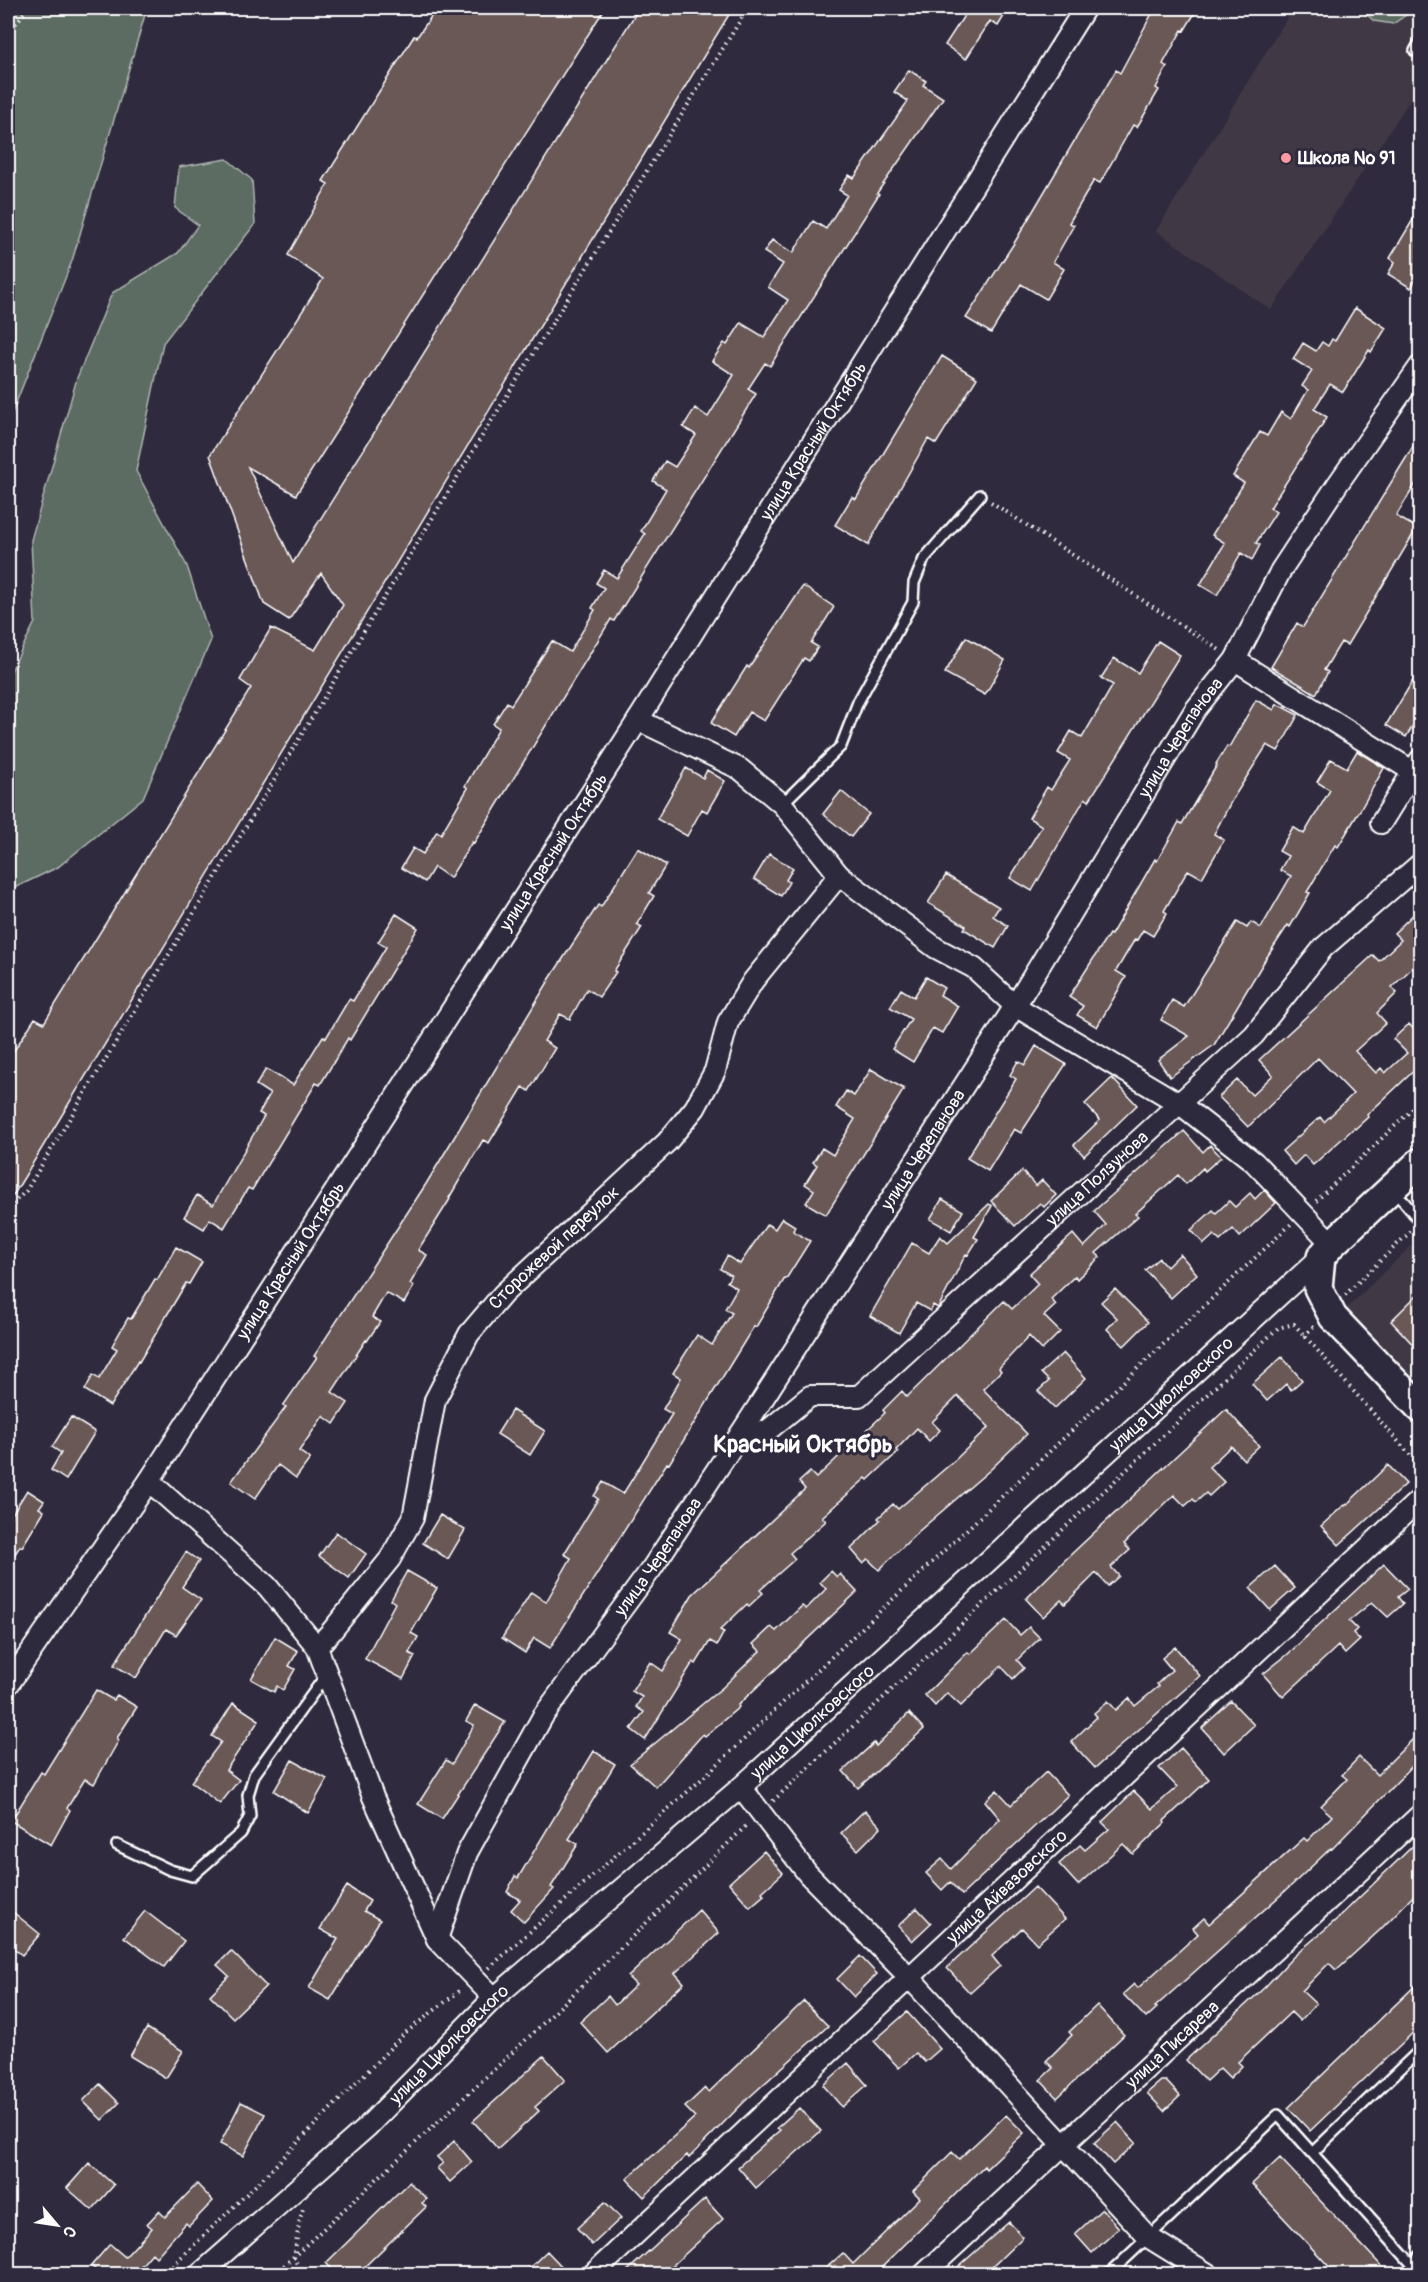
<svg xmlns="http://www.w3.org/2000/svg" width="1428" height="2282" font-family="Pangolin,sans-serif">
	<rect width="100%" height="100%" fill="#2f2a3d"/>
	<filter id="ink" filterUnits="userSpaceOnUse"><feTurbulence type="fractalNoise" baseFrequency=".0167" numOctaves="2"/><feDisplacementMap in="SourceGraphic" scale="12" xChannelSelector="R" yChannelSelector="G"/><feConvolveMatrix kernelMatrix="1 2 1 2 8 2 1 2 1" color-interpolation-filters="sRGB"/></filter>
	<g filter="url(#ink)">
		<path fill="#403845" d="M1293 8H1420V85L1271 310 1156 231Z
			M1420 1237V1384L1347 1308Z"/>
		<path fill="#5c6c63" stroke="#aeb6b1" stroke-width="1.5" d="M8 8H147L72 261 12 413 8 440Z
			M1360 8H1416L1393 24 1374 21Z
			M227 159 252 180 255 224 163 343 136 471 187 566 211 640 143 798 58 867 8 891V677L35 622 31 540 77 378 112 293 178 253 198 225 175 208 179 167Z"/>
		<path fill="#695857" stroke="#fff" stroke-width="1.5" d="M437 8H605L296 495 248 467 293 563 639 8H733L8 1204V1060L35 1018 44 1023 251 688 240 680 271 628 315 650 343 605 321 573 289 620 264 604 210 455 323 279 288 255 328 184 323 181 414 36 417 37Z
			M969 8H1009L998 26 990 21 966 59 945 45Z
			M1155 8H1198L1184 31 1182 30 1163 64 1167 67 1156 88 1159 90 1137 127 1133 125 1100 183 1094 180 1069 223 1074 225 1053 262 1064 269 1046 299 1021 284 991 333 966 318 1016 240 1116 70 1120 73Z
			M909 70 926 81 923 85 943 98 877 193 879 194 770 366 765 363 748 389 756 394 614 621 611 619 474 843 472 842 450 878 434 867 425 882 401 868 413 848 423 854 437 831 441 834 468 788 465 786 499 728 493 724 507 702 511 705 552 641 570 652 595 610 592 608 604 588 596 583 604 570 617 578 645 534 641 531 666 489 653 481 665 461 675 467 696 435 683 427 695 408 708 417 734 375 712 361 724 343 727 345 741 323 764 337 788 300 768 287 783 264 764 252 772 240 793 253 813 221 826 229 847 195 839 190 849 175 854 178 908 101 894 92Z
			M1420 208V271L1411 288 1388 274 1395 262 1390 258Z
			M1355 308 1386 328 1371 352 1369 350 1343 392 1330 384 1314 409 1327 417 1270 508 1276 512 1256 543 1260 545 1252 560 1241 553 1217 595 1200 585 1225 543 1212 535 1244 483 1233 476 1260 432 1267 436 1281 412 1291 419 1308 390 1302 386 1312 371 1293 359 1303 343 1316 351 1322 342 1328 346 1332 339 1335 341Z
			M942 356 977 378 936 444 928 439 868 545 835 525 852 497 856 499Z
			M1420 435V477L1396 516 1417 528 1347 645 1341 642 1324 670 1328 672 1316 694 1271 667 1297 623 1303 627Z
			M803 586 834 607 811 643 818 647 809 661 804 658 764 721 749 712 734 737 711 723 747 666 749 668Z
			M966 637 1005 660 985 695 945 673Z
			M1158 641 1180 655 1089 801 1085 798 1032 891 1010 878 1042 826 1029 818 1047 787 1051 790 1070 760 1058 753 1071 731 1082 738 1113 685 1101 678 1114 658 1138 673Z
			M1420 669V714L1406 737 1386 725Z
			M1256 700 1274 710 1277 704 1298 715 1278 751 1267 745 1232 800 1214 834 1224 840 1202 878 1188 870 1164 911 1167 913 1153 936 1143 930 1137 940 1135 939 1116 971 1126 977 1097 1027 1077 1015 1083 1006 1069 997 1109 934 1111 935 1155 859 1157 861 1179 822 1182 824 1217 765 1216 764 1227 746 1229 747Z
			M1357 751 1384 768 1359 812 1338 847 1335 845 1307 892 1310 893 1290 927 1288 925 1265 960 1214 1045 1170 1077 1158 1060 1189 1036 1161 1020 1172 1000 1184 1007 1237 922 1247 928 1251 922 1261 928 1291 876 1280 870 1288 856 1279 851 1293 827 1304 834 1330 790 1317 782 1331 759 1347 768Z
			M686 768 703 778 707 770 725 781 707 812 702 809 687 836 657 819Z
			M841 791 869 814 851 837 823 814Z
			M638 848 666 865 649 893 654 896 637 924 642 927 614 971 616 972 599 997 587 989 570 1019 560 1014 544 1041 555 1048 529 1091 523 1087 489 1143 483 1140 449 1198 450 1199 418 1250 427 1255 410 1284 414 1286 404 1303 386 1293 372 1317 380 1322 367 1341 366 1340 332 1392 348 1403 334 1424 323 1416 299 1451 310 1459 296 1478 278 1465 255 1499 231 1482 286 1407 283 1406 317 1357 314 1356 426 1184 551 977 598 905 601 907Z
			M769 854 793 868 786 880 789 882 781 896 754 879Z
			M946 875 999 907 993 916 1008 926 995 948 964 929 966 926 928 903Z
			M1420 908V976L1413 967 1392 987 1397 993 1377 1013 1386 1023 1355 1051 1376 1073 1381 1068 1385 1073 1407 1053 1393 1039 1409 1024 1420 1036V1068L1419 1066 1367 1115 1368 1117 1355 1129 1354 1128 1313 1165 1304 1155 1294 1165 1282 1151 1320 1117 1324 1122 1353 1094 1318 1058 1248 1127 1219 1097 1237 1080 1252 1095 1273 1075 1259 1060 1373 955 1379 961 1401 940 1394 933Z
			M396 914 418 928 350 1040 348 1038 320 1085 316 1083 252 1190 248 1188 224 1228 210 1219 204 1229 184 1217 197 1195 213 1205 264 1116 259 1113 270 1094 256 1085 266 1069 293 1085 323 1036 326 1038 349 999 353 1001 386 947 378 942Z
			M926 977 944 988 940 995 958 1006 942 1033 933 1028 913 1062 892 1049 911 1019 890 1007 901 989 914 997Z
			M1036 1046 1066 1064 1021 1133 1014 1129 988 1171 967 1158 1016 1079 1010 1075 1018 1061 1025 1065Z
			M871 1069 904 1089 826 1215 806 1203 814 1190 805 1184 817 1165 813 1162 822 1148 833 1155 855 1119 836 1107 846 1091 854 1096Z
			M1112 1078 1137 1105 1084 1156 1074 1145 1100 1120 1085 1104Z
			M1184 1131 1203 1152 1210 1145 1221 1157 1205 1171 1203 1168 1186 1184 1178 1175 1135 1214 1138 1216 1096 1253 1100 1257 1077 1279 1075 1276 1051 1299 1056 1305 1044 1316 1060 1332 1042 1350 1029 1336 999 1368 1001 1371 983 1389 1027 1434 991 1469 919 1531 879 1570 868 1559 863 1563 851 1549 880 1520 878 1518 893 1504 898 1509 954 1461 989 1427 958 1396 932 1422 940 1430 929 1441 917 1428 896 1450 898 1452 868 1480 866 1478 822 1517 826 1521 790 1553 795 1559 760 1590 763 1593 749 1606 747 1604 720 1630 724 1632 717 1645 710 1641 696 1664 693 1662 645 1740 631 1729 644 1712 636 1707 642 1697 632 1691 650 1662 663 1671 682 1639 670 1632 692 1595 805 1489 799 1482 810 1472 816 1478 885 1413 883 1410 902 1391 907 1397 1004 1301 1012 1309 1038 1284 1029 1274 1073 1234 1084 1247 1106 1225 1094 1211Z
			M1022 1171 1036 1186 1042 1180 1056 1195 1044 1207 1040 1203 1015 1226 991 1201Z
			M1264 1190 1276 1203 1240 1237 1233 1229 1220 1241 1214 1235 1204 1244 1191 1230 1213 1210 1216 1213 1229 1201 1235 1207 1250 1193 1255 1199Z
			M942 1199 963 1211 951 1231 930 1219Z
			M989 1204 992 1206 974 1237 978 1239 968 1255 966 1254 938 1308 933 1305 930 1311 916 1303 899 1333 870 1316 912 1243 929 1253 940 1236 948 1243Z
			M782 1218 795 1226 793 1231 810 1241 786 1279 785 1278 756 1327 754 1326 669 1464 667 1463 550 1648 534 1638 525 1653 502 1638 531 1592 546 1602 571 1558 564 1554 598 1499 594 1496 603 1482 623 1494 672 1414 663 1409 681 1378 673 1373 697 1335 712 1345 732 1313 725 1309 737 1288 727 1282 731 1275 720 1269 727 1256 740 1264 767 1224 775 1229Z
			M176 1247 202 1262 189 1284 186 1283 139 1362 138 1361 110 1406 85 1390 93 1375 99 1379 117 1349 112 1346 128 1318 131 1319 155 1279 157 1280Z
			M1180 1254 1197 1274 1171 1298 1145 1270 1159 1258 1167 1267Z
			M1115 1289 1148 1322 1124 1346 1107 1329 1117 1318 1101 1302Z
			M1420 1292V1352L1391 1321Z
			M1063 1353 1086 1378 1055 1408 1038 1391 1049 1381 1041 1373Z
			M1282 1357 1302 1380 1291 1390 1286 1384 1267 1401 1252 1384Z
			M1226 1409 1259 1446 1244 1460 1231 1446 1209 1467 1224 1482 1209 1496 1206 1493 1196 1502 1193 1499 1185 1506 1174 1495 1124 1544 1130 1550 1111 1567 1119 1576 1108 1586 1096 1573 1065 1604 1061 1600 1043 1617 1026 1599 1065 1560Z
			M512 1410 545 1431 530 1455 497 1434Z
			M71 1417 95 1432 66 1480 51 1470 61 1453 52 1447Z
			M1388 1465 1406 1484 1339 1545 1321 1526 1344 1505 1345 1506Z
			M27 1490 44 1501 39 1508 44 1511 22 1547 20 1546 8 1565V1521Z
			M440 1515 465 1530 448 1559 423 1543Z
			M336 1532 366 1554 349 1578 319 1556Z
			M186 1552 199 1561 182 1587 201 1600 176 1635 166 1629 136 1678 114 1665Z
			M1384 1564 1408 1589 1398 1597 1403 1604 1388 1617 1372 1602 1349 1621 1357 1629 1353 1633 1360 1640 1345 1654 1338 1646 1283 1697 1263 1674 1288 1654Z
			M1275 1566 1295 1588 1270 1610 1250 1588Z
			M407 1571 437 1588 411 1633 418 1637 409 1653 415 1656 403 1679 365 1659 395 1603 391 1600Z
			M831 1571 837 1577 840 1574 857 1592 738 1705 739 1707 705 1736 703 1734 656 1787 630 1764 723 1687 760 1651 753 1644 771 1627 776 1631 802 1606 806 1609 826 1589 820 1582Z
			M1006 1620 1020 1635 1029 1627 1040 1638 1017 1660 1024 1668 1013 1679 1001 1666 961 1706 947 1693 935 1706 925 1695 968 1652 970 1654Z
			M275 1637 298 1651 289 1666 295 1669 283 1690 277 1686 274 1692 251 1679Z
			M1175 1647 1200 1676 1095 1768 1071 1742 1097 1717 1094 1713 1108 1701 1116 1710 1129 1698 1135 1706 1159 1686 1157 1684 1172 1670 1162 1658Z
			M96 1690 113 1700 117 1695 137 1707 117 1738 119 1740 94 1784 85 1779 67 1808 70 1810 51 1845 11 1821 41 1772 44 1774Z
			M1231 1701 1254 1725 1224 1753 1202 1728Z
			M233 1703 259 1720 226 1770 239 1780 220 1804 191 1782 221 1742 212 1736Z
			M475 1705 505 1722 442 1819 418 1804 446 1760 452 1764 474 1725 466 1721Z
			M909 1713 924 1729 858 1788 843 1771 874 1743 876 1746Z
			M1420 1732V1758L1332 1849 1331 1848 1292 1885 1155 2007 1157 2008 1146 2018 1123 1994 1134 1984 1138 1988 1198 1934 1193 1928 1204 1918 1209 1924 1304 1838 1307 1841 1332 1816 1321 1806 1347 1779 1342 1775 1359 1757 1377 1775Z
			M1181 1748 1209 1779 1164 1821 1165 1823 1133 1854 1123 1844 1078 1885 1059 1864 1080 1845 1085 1850 1109 1829 1102 1822 1134 1791 1152 1809 1177 1787 1159 1768Z
			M594 1751 615 1764 569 1839 578 1844 551 1887 554 1889 524 1922 511 1910 520 1900 507 1892 515 1876 518 1878Z
			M292 1760 327 1779 308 1813 274 1791Z
			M1046 1772 1068 1795 962 1895 950 1882 942 1890 926 1873 942 1859 951 1869 1000 1819 985 1801 997 1790 1011 1805Z
			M865 1810 881 1827 858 1850 841 1833Z
			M1420 1839V1889L1380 1930 1336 1970 1329 1963 1302 1991 1316 2004 1300 2021 1291 2012 1238 2062 1242 2066 1230 2078 1220 2068 1206 2081 1186 2060 1265 1987 1293 1957 1337 1919Z
			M764 1851 783 1873 762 1892 764 1895 750 1907 729 1883Z
			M347 1886 370 1901 364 1911 380 1920 330 2000 309 1988 338 1939 320 1929Z
			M1035 1887 1065 1919 1037 1944 1022 1928 992 1956 1000 1966 970 1993 947 1968Z
			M8 1908 40 1934 22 1955 8 1944Z
			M917 1908 931 1923 912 1941 898 1926Z
			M699 1910 719 1933 675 1973 684 1983 608 2053 580 2022 608 1996 615 2005 636 1985 628 1977Z
			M145 1911 184 1941 164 1967 124 1937Z
			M231 1951 266 1986 233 2018 210 1995 229 1976 217 1965Z
			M860 1956 877 1974 854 1997 837 1979Z
			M1420 1981V2026L1310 2131 1288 2108Z
			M804 2001 828 2026 744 2102 689 2158 687 2155 644 2197 627 2179 695 2117 685 2107 705 2088 709 2092Z
			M1097 2005 1124 2035 1057 2098 1040 2080 1053 2068 1046 2061 1072 2035 1069 2032Z
			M907 2012 940 2049 925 2062 916 2053 899 2068 874 2041Z
			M147 2028 183 2051 166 2078 130 2056Z
			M544 2056 565 2080 535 2107 539 2111 498 2149 473 2121Z
			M848 2063 867 2085 842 2107 823 2085Z
			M1161 2081H1166L1180 2096 1164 2111 1147 2093Z
			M100 2084 119 2103 102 2120 83 2101Z
			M241 2102 265 2114 243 2156 220 2144Z
			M799 2108 821 2131 756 2188 738 2167 780 2130 777 2128Z
			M1006 2115 1024 2133 986 2169 984 2166 875 2274H819L843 2253 853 2264 920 2198 913 2191 952 2152 959 2159Z
			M1117 2122 1136 2143 1113 2164 1094 2143Z
			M454 2141 472 2162 450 2182 437 2168 443 2163 437 2157Z
			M1280 2158 1389 2274H1336L1252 2184Z
			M89 2163 114 2185 92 2210 67 2188Z
			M409 2182 427 2199 422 2203 426 2207 357 2274H337L326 2263Z
			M197 2184 213 2201 189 2226 186 2223 156 2257 152 2253 134 2274H101L91 2266 110 2244 125 2257 152 2228 147 2224 159 2211 165 2217Z
			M705 2199 723 2219 672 2266 680 2274H624Z
			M605 2202 621 2218 592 2245 577 2228Z
			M1102 2209 1119 2228 1092 2253 1075 2234Z
			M1009 2222 1023 2237 993 2266 1002 2274H950Z
			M547 2251 569 2274H523Z"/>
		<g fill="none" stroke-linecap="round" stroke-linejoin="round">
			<g stroke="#fff" stroke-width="14">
				<path id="lane" d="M1415 51 1420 42
					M782 804 841 746 858 702 913 602 914 583 924 559 980 495
					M1394 1190 1420 1221
					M117 1845 170 1870 192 1876 241 1833 250 1816 248 1795 254 1775 326 1675
					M1312 2153 1420 2050
					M1109 2274 1278 2115 1412 2264 1420 2256"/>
			</g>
			<g stroke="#fff" stroke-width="24">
				<g id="street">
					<path d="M1235 660 1420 776"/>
					<path d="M638 720 740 769 782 804 839 875 936 948 974 968 1015 1006 1180 1104 1254 1162 1332 1244"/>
					<path d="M1381 823 1420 760"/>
					<path id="s1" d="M741 1433 767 1431 810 1396H859L1254 1035 1323 948 1420 864"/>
					<path d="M149 1481 267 1586 317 1647 373 1797 437 1939 494 1998"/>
					<path id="s2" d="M317 1647 331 1632 390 1559 413 1518 435 1400 469 1334 503 1294 667 1142 695 1108 715 1071 728 1022 753 981 839 875"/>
					<path id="s3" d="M8 1685 149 1481 638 720 1085 8"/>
					<path d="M741 1787 808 1874 911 1979 1148 2237 1208 2274"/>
					<path id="s4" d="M437 1939 467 1853 543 1716 652 1568 741 1433 1015 1006 1195 710 1235 660 1281 570 1337 485 1420 366"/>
					<path id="s5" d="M200 2274 367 2127 494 1998 741 1787 1321 1257"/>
					<path id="s6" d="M593 2274 1420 1499"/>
					<path id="s7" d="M924 2274 1420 1815"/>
				</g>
			</g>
			<g stroke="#fff" stroke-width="32">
				<path id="secondary" d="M1420 1162 1332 1244 1321 1257 1318 1288 1333 1317 1420 1408"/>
			</g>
			<path stroke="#fff" stroke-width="4" stroke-dasharray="1.5 4.5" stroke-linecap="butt" d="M8 33 28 8
				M991 502 1221 651
				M1316 1201 1420 1102
				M8 1208 26 1191 479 441 748 8
				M1345 1295 1413 1229
				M1304 1336 1314 1326
				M773 1801 1278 1328 1294 1324 1420 1466
				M489 1968 704 1777 1291 1224
				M164 2274 259 2182 405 2033 462 1989
				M275 2274 530 2036 748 1824
				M302 2274 294 2258 299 2223 303 2209"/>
			<use href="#lane" stroke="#2f2a3d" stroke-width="9"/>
			<use href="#street" stroke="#2f2a3d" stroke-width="20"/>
			<use href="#secondary" stroke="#2f2a3d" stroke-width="27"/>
		</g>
	</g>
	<circle fill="#ff9aa2" stroke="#2f2a3d" stroke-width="2" cx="1286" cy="158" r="6"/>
	<g text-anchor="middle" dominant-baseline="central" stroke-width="6" stroke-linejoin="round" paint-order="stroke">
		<g font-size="18" font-weight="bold" fill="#fff" stroke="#2f2a3d" text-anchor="start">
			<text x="1298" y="158">Школа № 91</text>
		</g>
		<g font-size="18" fill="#fff" stroke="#2f2a3d">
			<text stroke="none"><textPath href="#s3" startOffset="1482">улица Красный Октябрь</textPath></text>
			<text stroke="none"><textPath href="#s4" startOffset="1416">улица Черепанова</textPath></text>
			<text stroke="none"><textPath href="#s3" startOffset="996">улица Красный Октябрь</textPath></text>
			<text stroke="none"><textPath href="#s4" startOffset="930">улица Черепанова</textPath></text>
			<text stroke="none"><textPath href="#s1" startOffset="453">улица Ползунова</textPath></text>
			<text stroke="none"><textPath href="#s2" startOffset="477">Сторожевой переулок</textPath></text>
			<text stroke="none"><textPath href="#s3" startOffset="510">улица Красный Октябрь</textPath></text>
			<text stroke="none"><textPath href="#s5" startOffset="1311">улица Циолковского</textPath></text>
			<text stroke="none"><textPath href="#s4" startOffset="444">улица Черепанова</textPath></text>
			<text stroke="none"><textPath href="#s5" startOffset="825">улица Циолковского</textPath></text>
			<text stroke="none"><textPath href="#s6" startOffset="567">улица Айвазовского</textPath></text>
			<text stroke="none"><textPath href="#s5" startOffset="339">улица Циолковского</textPath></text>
			<text stroke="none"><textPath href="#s7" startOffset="338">улица Писарева</textPath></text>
		</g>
		<g font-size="24" font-weight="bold" fill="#fff" stroke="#2f2a3d">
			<text x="803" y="1444">Красный Октябрь</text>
		</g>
	</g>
	<rect width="1428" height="2282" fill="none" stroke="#2f2a3d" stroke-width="30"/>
	<rect x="15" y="15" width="1398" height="2252" fill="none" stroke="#fff" stroke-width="2" filter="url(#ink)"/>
	<g transform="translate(57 2225) rotate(119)" stroke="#2f2a3d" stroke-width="4.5" paint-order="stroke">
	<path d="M0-4.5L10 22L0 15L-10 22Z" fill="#ffffff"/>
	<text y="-9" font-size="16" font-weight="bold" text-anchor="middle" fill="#ffffff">С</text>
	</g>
</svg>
